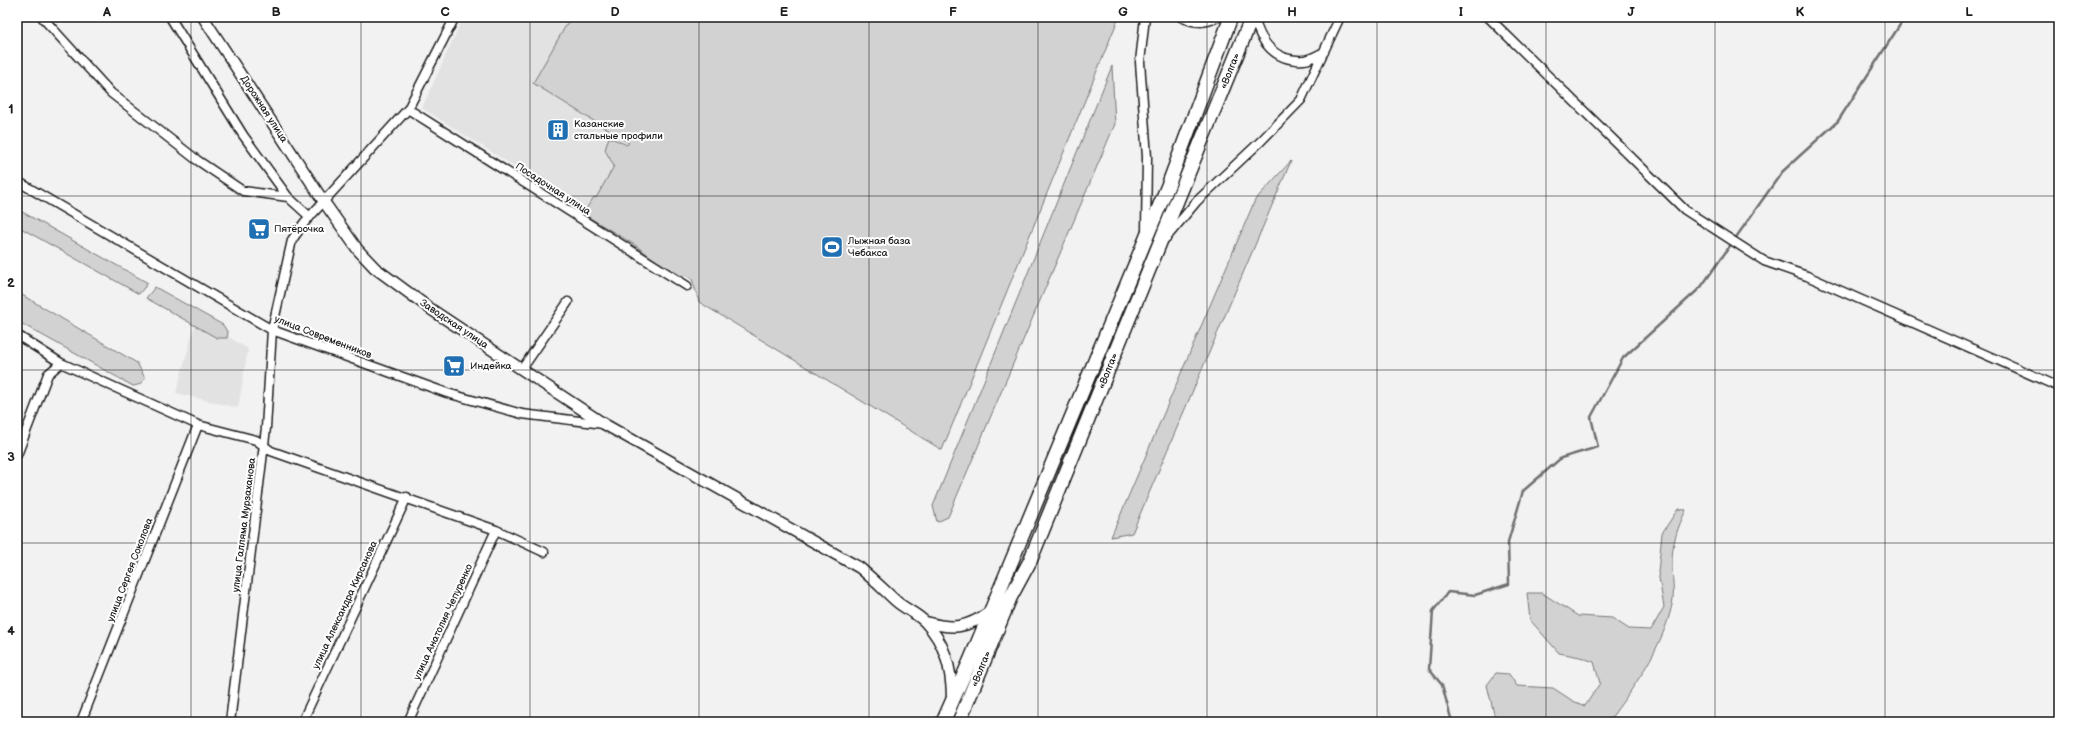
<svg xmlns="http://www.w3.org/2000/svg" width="2076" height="739" font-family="'Balsamiq Sans',sans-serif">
	<rect width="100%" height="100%" fill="#f2f2f2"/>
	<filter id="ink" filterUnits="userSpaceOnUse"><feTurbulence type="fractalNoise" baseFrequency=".025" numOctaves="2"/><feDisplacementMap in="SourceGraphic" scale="8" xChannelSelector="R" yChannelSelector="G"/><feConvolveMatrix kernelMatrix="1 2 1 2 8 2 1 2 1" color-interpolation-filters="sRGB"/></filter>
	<g filter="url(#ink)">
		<path fill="#e2e2e2" d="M463 17H685L627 167 594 217 422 108Z
			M197 317 248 349 238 408 176 393Z"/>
		<path fill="#d2d2d2" stroke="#777" d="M565 17H1119L942 450 699 302 692 279 685 275 680 279 635 245 585 215 588 210 586 209 594 197 596 198 614 166 605 150 609 137 627 145 629 143 533 83 569 20Z
			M1112 66 1115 124 948 517 937 522 933 506Z
			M1291 161 1132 533 1111 537 1255 200Z
			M17 209 148 283 139 294 17 226Z
			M155 287 223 325 228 333 227 338H217L146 298Z
			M17 292 137 363 145 378C142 384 139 385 133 386L17 321Z
			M1678 509 1686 510C1678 527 1672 543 1672 562 1672 576 1675 592 1672 605 1662 649 1634 687 1608 722H1496L1487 685 1496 673 1509 674 1517 686 1553 688 1573 701 1585 706 1600 683 1594 662 1580 657 1559 653 1530 620 1527 593H1542L1578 616 1612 618 1629 629 1651 630 1664 607 1658 572 1662 533Z"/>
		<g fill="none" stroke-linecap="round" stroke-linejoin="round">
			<path stroke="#707070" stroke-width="2.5" d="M1452 722 1442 685 1429 669 1433 611 1448 592 1475 595 1509 584 1508 542 1523 491 1561 458 1598 447 1591 417 1623 358 1701 287 1782 172 1838 121 1905 17"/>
			<g stroke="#1c1c1c" stroke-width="11">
				<path id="minor" d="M42 17 111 93 197 160 243 191 288 197
					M170 17 243 135 288 197 310 217
					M1145 17 1140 62 1147 157 1146 232
					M1181 17C1194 23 1205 24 1218 17
					M1254 17C1260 42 1275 62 1304 60 1310 60 1318 55 1324 52
					M1488 17 1685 210 1764 261 1807 276 2059 387
					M408 109 687 286
					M17 181 272 330 447 393 522 414 604 424
					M1166 238 1197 201 1261 141 1301 100 1340 17
					M17 335 61 363 198 425 256 440 271 451 496 530 544 552
					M522 369 568 302
					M17 455 48 374 61 363
					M81 722 198 425
					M230 722 266 428 272 330 292 240 304 223 408 109 455 17
					M302 722 407 497
					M408 722 496 530"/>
			</g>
			<g stroke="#1c1c1c" stroke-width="13">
				<path id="tertiary" d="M203 17 324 202 358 250 375 268 432 310 604 424 860 568C873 579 884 590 896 601 905 609 918 614 926 623 946 644 952 671 952 699
					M926 622C954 630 966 628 990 612"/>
			</g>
			<g stroke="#1c1c1c" stroke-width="16">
				<path id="trunk" d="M943 722 970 661 1169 183 1231 17
					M959 722 1010 598 1030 561 1252 17"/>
			</g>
			<use href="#minor" stroke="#fff" stroke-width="8"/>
			<use href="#tertiary" stroke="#fff" stroke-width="10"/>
			<use href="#trunk" stroke="#fff" stroke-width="13"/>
		</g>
	</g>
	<path fill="none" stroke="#1c1c1c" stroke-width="1" stroke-opacity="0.55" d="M191 17V722M361 17V722M530 17V722M699 17V722M869 17V722M1038 17V722M1207 17V722M1377 17V722M1546 17V722M1715 17V722M1885 17V722M17 196H2059M17 370H2059M17 543H2059"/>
	<defs>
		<g id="building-square" transform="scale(1.15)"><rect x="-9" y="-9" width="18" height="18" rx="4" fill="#1f6fb2" stroke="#fff"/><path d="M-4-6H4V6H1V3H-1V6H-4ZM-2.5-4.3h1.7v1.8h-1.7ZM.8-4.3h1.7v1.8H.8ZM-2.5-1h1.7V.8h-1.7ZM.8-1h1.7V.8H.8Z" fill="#fff"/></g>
		<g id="supermarket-square" transform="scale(1.15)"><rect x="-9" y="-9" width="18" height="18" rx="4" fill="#1f6fb2" stroke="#fff"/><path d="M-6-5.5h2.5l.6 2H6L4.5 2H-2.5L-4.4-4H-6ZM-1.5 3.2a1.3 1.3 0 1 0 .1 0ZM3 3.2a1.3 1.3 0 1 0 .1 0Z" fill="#fff"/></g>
		<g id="stadium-square" transform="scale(1.15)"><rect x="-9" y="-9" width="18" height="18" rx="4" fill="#1f6fb2" stroke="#fff"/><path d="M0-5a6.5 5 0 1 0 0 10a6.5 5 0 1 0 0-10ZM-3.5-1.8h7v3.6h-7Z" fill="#fff"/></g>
	</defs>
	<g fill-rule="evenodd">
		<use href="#building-square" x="558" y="130"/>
		<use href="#supermarket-square" x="259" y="229"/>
		<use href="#stadium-square" x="832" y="247"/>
		<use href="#supermarket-square" x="454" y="366"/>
	</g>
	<g text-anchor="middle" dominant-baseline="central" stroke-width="4" stroke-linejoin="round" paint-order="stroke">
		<g font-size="10" fill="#1c1c1c" stroke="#fff">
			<text transform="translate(1230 71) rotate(-68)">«Волга»</text>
			<text transform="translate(264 109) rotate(57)">Дорожная улица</text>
			<text transform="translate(553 189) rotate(33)">Посадочная улица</text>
			<text transform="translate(454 324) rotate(34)">Заводская улица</text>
			<text transform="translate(323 337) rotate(21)">улица Современников</text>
			<text transform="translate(1108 371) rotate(-68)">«Волга»</text>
			<text transform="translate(244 525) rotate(-83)">улица Галляма Мурзаханова</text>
			<text transform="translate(130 570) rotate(-69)">улица Сергея Соколова</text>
			<text transform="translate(345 605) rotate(-65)">улица Александра Кирсанова</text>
			<text transform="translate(443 622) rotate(-65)">улица Анатолия Чепуренко</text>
			<text transform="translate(981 669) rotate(-68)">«Волга»</text>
		</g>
		<g font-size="10" fill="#1c1c1c" stroke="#fff" text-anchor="start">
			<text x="574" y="124">Казанские<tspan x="574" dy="12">стальные профили</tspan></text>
			<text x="274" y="229">Пятёрочка</text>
			<text x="848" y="241">Лыжная база<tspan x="848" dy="12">Чебакса</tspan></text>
			<text x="470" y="366">Индейка</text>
		</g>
	</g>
	<rect width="2076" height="739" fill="none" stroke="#fff" stroke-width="44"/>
	<rect x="22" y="22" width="2032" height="695" fill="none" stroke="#1c1c1c" stroke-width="1.5"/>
	<g font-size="13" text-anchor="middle" font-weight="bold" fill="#1c1c1c">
		<text x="107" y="16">A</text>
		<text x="276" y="16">B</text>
		<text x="445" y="16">C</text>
		<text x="615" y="16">D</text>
		<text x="784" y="16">E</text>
		<text x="953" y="16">F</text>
		<text x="1123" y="16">G</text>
		<text x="1292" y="16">H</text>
		<text x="1461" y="16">I</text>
		<text x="1631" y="16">J</text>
		<text x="1800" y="16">K</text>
		<text x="1969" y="16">L</text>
		<text x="11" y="113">1</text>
		<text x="11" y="287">2</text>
		<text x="11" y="461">3</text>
		<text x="11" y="635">4</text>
	</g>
</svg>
